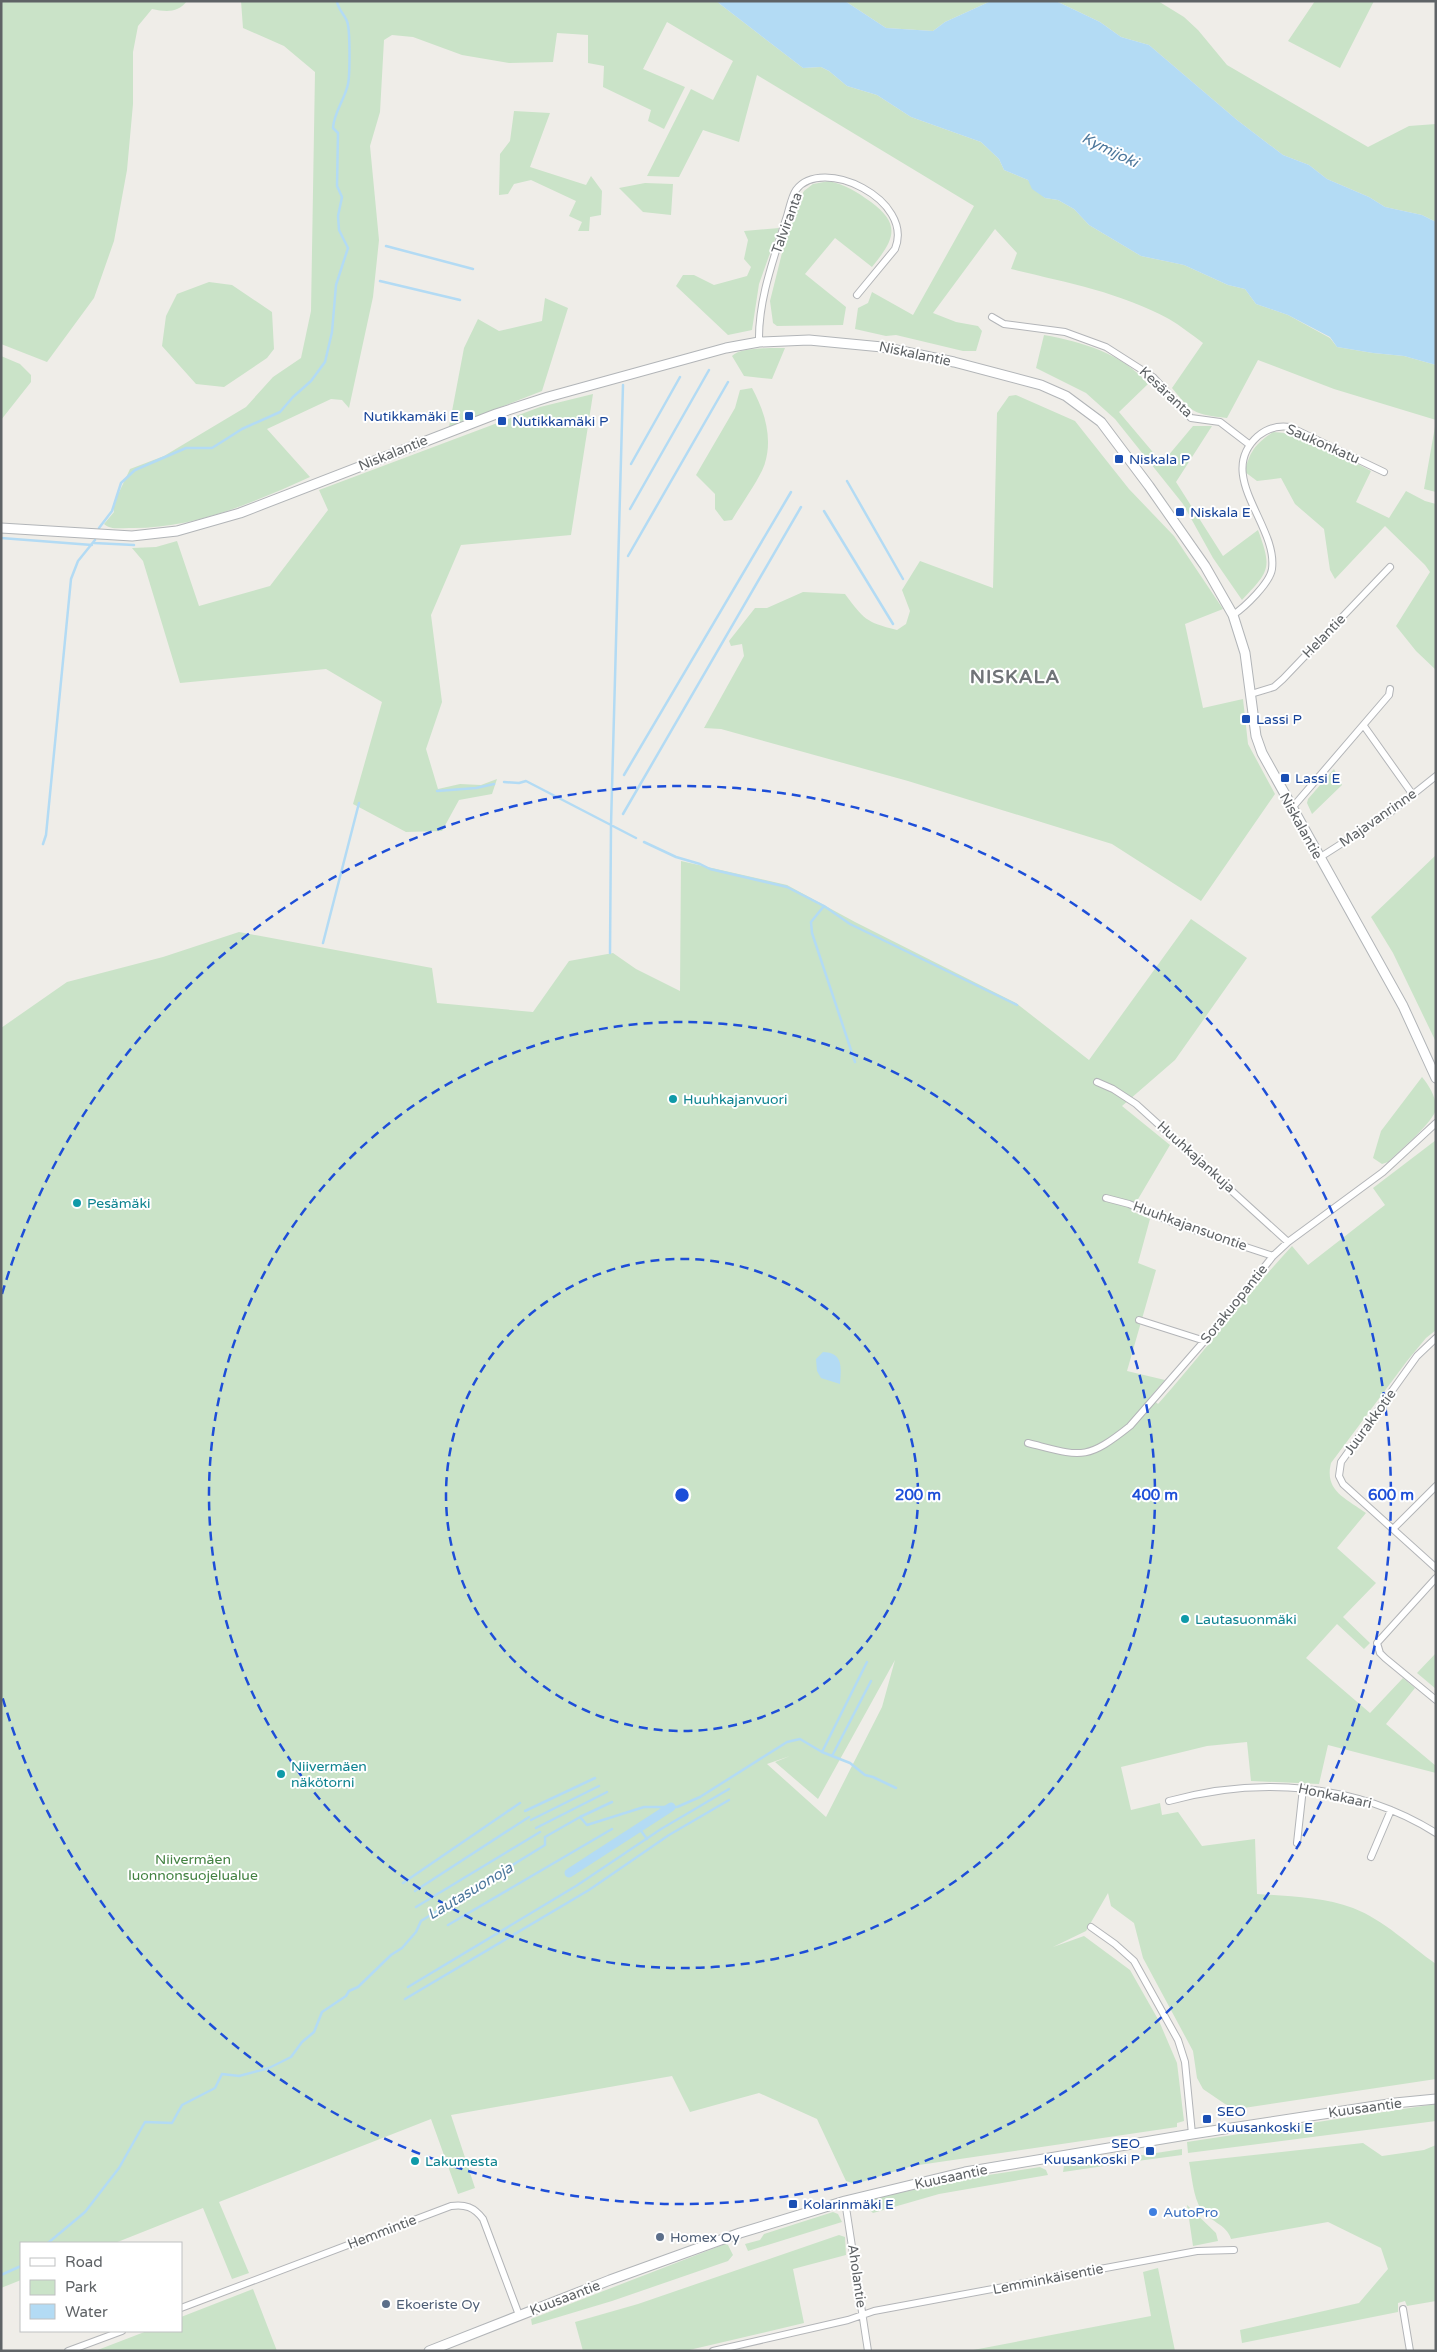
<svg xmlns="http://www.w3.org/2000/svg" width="1437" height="2352" font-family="'Varela Round',sans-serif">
	<rect width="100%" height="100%" fill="#efede8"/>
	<path fill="#cae3c8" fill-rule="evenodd" d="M1 1H187C178 13 166 12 152 9L138 26 133 52V104L127 170 114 241 94 298 47 362 1 344Z
		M241 1H716L803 68 821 67 829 71 847 86 877 95 911 117 981 142 999 159 1004 170 1028 180 1045 198 1058 200 1074 209 1089 225 1141 256 1184 265 1228 285 1245 289 1256 304 1288 315 1330 338 1337 347 1373 353 1404 356 1436 365V420L1334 389 1258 360 1227 418C1194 414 1193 414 1172 388L1203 343C1192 335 1181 326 1169 319 1120 292 1064 282 1011 269L1017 253 995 229 933 313 956 322 978 326 982 331 976 351H963L896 335 886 336 855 329 858 308 868 303 872 292 913 315 974 206 757 75 739 142 703 130 679 177 647 176 691 89 713 100 733 61 667 22 643 69 685 87 664 129 648 121 651 110 603 87 604 66 588 63V35L557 33 553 62 509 63 462 55 413 37 392 35 384 40 380 112 370 146 379 240 373 297 349 408 342 400 331 399 267 429 310 477C252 503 194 529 129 528 120 528 111 530 104 524L114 512 113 505 130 469 164 456 246 407 273 377 301 358 311 311 315 72 284 46 243 28Z
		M845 1H991L945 22 933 31 886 28Z
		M1056 1H1158L1184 17 1198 30 1227 65 1368 147 1409 126 1436 124V222L1422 215 1385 207 1369 197 1327 179 1309 165 1283 155 1237 120 1149 45 1121 37 1100 22Z
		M1315 1H1374L1340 68 1288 41Z
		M514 111 550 113 530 167 586 185 591 176 602 191 601 215 590 217 589 231H578L582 222 569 216 576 201 531 180 514 184 508 194 499 195 500 154 510 141Z
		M829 181C846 185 857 192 871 202 902 225 894 240 872 267L835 238 805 274 846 307 843 325 777 326 773 323 770 301 792 213 804 191 813 184Z
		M645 183 673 184 671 215 643 212 619 188Z
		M779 228 759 284 752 330 728 335 676 286 683 275H694L714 285 747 276 751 267 744 259 748 240 744 231Z
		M209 282 232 285 272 312 274 349 267 358 224 387 196 384 162 346 166 316 177 294Z
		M545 298 568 308 542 391 449 427 464 348 478 319 499 331 542 321Z
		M1044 335C1082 342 1122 353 1148 384L1119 412 1162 463 1193 426H1212L1176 482 1223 556 1258 530C1272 568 1270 571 1242 600L1213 558 1183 504 1115 419 1086 393 1036 368Z
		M785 348 772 379 744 376 732 356C740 347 773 348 785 348Z
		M1 356 20 364 31 375V382L1 420Z
		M752 388C764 410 773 437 765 463 761 477 740 506 732 520L724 521 715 509V494L696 475 735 408 740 390Z
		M593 394 571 535 461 545 431 615 442 702 426 749 438 789 460 784 481 785 497 779 492 794 459 800 442 831 406 832 353 804 382 702 326 669 180 683 143 561 132 548 156 547 177 541 199 606 270 586 328 510 319 490 540 407Z
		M1016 395 1075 421 1129 489 1174 536 1223 609 1185 624 1203 708 1243 699 1248 744 1275 794 1201 901 1112 844 908 781 721 729 704 728 744 656 742 644 731 646 729 641 755 608H767L803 592 845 594C864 619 865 622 897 630L906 624 910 611 902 590 920 561 993 588 997 413 1009 396Z
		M1436 421V492L1424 489Z
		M1273 432C1308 433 1341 456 1371 471L1356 502 1389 518 1406 491 1425 501 1436 504V670L1416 651 1396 626 1430 572 1425 565 1385 526 1335 579 1330 570 1324 529 1295 504 1281 478 1257 481 1245 472C1249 452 1256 443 1273 432Z
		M1334 769 1342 785 1312 814 1307 803 1308 799Z
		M1436 855V1042L1393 953 1371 917Z
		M681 861 787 885 855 922 1016 1003 1089 1060 1191 919 1247 958 1175 1060 1122 1106 1170 1145 1131 1211 1150 1219 1138 1263 1156 1270 1127 1371 1165 1380 1150 1397 1158 1404C1204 1352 1245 1297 1292 1246L1308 1265 1385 1205 1373 1188 1436 1140V1330L1426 1338 1407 1361 1331 1463C1324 1491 1346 1498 1366 1513L1337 1548 1376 1583 1343 1617 1370 1643 1364 1649 1337 1624 1306 1658 1370 1713 1403 1678 1415 1688 1386 1724 1436 1766V1773L1328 1745 1319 1784 1251 1781 1247 1742 1207 1746 1121 1767 1131 1810 1160 1803 1162 1815 1178 1812 1202 1846 1255 1839 1257 1894C1289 1896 1323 1897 1353 1908 1384 1920 1409 1945 1436 1964V2079L1237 2109 1225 2104 1203 2089 1197 2078 1193 2051 1143 1958 1134 1923 1111 1906 1108 1893 1086 1931 1053 1947 1084 1936 1130 1970 1159 2021 1177 2063 1184 2121 1177 2123V2127L912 2166 855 2184 846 2181 817 2119 759 2093 690 2112 672 2076 451 2115 475 2188 458 2194 431 2119 219 2202 249 2273 232 2279 203 2208 115 2243H21V2280L1 2288V1028L67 982 163 957 239 932 432 968 437 1003 533 1012 569 961 613 953 636 969 680 991ZM895 1660 882 1707 826 1817 767 1764 790 1756 775 1762 818 1799Z
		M1422 1077C1428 1084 1437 1098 1436 1109 1434 1122 1398 1152 1388 1162L1382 1164 1373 1158 1381 1131Z
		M1436 1653V1689L1417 1673Z
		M1436 2104V2121L1188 2153 1187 2142Z
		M1363 2143 1382 2156 1424 2150 1436 2145V2301L1407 2306 1405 2301 1398 2303V2312L1242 2343 1240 2330 1359 2303 1388 2269 1381 2248 1328 2222 1231 2239C1227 2224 1208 2221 1201 2209 1193 2197 1192 2176 1189 2162Z
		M1182 2149V2155L1130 2162V2157Z
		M1102 2156 1109 2159 1111 2165 1063 2172 1064 2166 1075 2160Z
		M1040 2167 1046 2170 1048 2175 939 2194 873 2213 870 2210 869 2203 873 2198 988 2175Z
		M1187 2205 1216 2233 1218 2241 1193 2246Z
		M833 2212 838 2214 842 2222 748 2251 745 2244 760 2240 764 2234Z
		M839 2235 845 2237 846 2255 793 2269 804 2323 685 2351H583L575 2322 638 2304Z
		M725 2244 728 2245 733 2255 728 2261 612 2301 532 2325 531 2319Z
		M1158 2268 1175 2351H968L1151 2316 1143 2272Z
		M253 2289 277 2351H95L147 2331H181V2317Z"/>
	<path fill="#b3dbf4" d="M716 1H845L886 28 933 31 945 22 991 1H1056L1100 22 1121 37 1149 45 1237 120 1283 155 1309 165 1327 179 1369 197 1385 207 1422 215 1436 222V365L1404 356 1373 353 1337 347 1330 337 1288 315 1256 304 1245 289 1228 285 1184 265 1141 256 1089 225 1074 209 1058 200 1045 198 1032 189 1028 180 1004 170 999 159 981 142 911 117 877 95 847 86 829 71 821 67 803 68Z
		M823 1352C844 1353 841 1368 840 1384L821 1378 817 1371 816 1359Z"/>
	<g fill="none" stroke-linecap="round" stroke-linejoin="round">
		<path stroke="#b3dbf4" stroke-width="2.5" d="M386 246 473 269
			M380 281 460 300
			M631 464 680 377
			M847 481 903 579
			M630 509 709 370
			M824 511 893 624
			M99 528 112 511 121 483 135 470 186 448H212L242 429 280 412 293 397 311 381 325 362 332 332 336 285 348 248 339 230 338 216 342 197 337 186 338 133 333 128C334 112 345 99 348 84 350 75 350 35 348 25 347 16 338 11 337 1
			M1 538 92 545
			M94 543 134 545
			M628 556 728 382
			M624 775 791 492
			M504 782 519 783 526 781 636 838
			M437 791 476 788 494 784
			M623 814 801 507
			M644 842 676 857 700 864 710 869 787 887 824 906 850 924 1017 1005
			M43 844 46 835 71 579 78 561 95 540
			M824 906 811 922 812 933 855 1062
			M323 943 359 803
			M610 953 611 825 623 385
			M822 1752 867 1662
			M832 1756 871 1681
			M525 1811 595 1778
			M580 1817 612 1802
			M531 1820 599 1786
			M536 1828 607 1792
			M639 1828 647 1839
			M403 1883 520 1803
			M415 1891 529 1817
			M416 1907 540 1832
			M448 1925 612 1829
			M408 1987 576 1886 661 1829 729 1789
			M405 1999 589 1890 669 1835 729 1800
			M48 2243 85 2212 119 2168 145 2122 172 2123 182 2105 215 2088 222 2074 239 2076 269 2068 291 2057 302 2042 314 2032 322 2012 346 1996 349 1991 358 1987 391 1955 402 1948 416 1932 421 1921 545 1845V1837L580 1817 587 1825 644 1807H677L700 1797 787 1742 800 1739 822 1752 850 1763 865 1775 873 1777 896 1788
			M1 2275 21 2266"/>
		<path stroke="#b3dbf4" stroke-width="9" d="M569 1873 671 1807"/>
		<g stroke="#b3b5b8" stroke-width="8">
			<path id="street" d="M992 317 1004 324 1065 332 1106 347 1153 377 1191 418 1220 422 1250 445
				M759 342C758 300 774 258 786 219 789 211 791 197 796 190 822 155 915 200 895 249L857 295
				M1233 615C1245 607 1270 583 1272 569 1278 525 1214 475 1258 436 1268 428 1278 425 1290 427L1384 472
				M1251 694 1274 687 1283 679 1390 567
				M1364 726 1413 795
				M1292 808 1389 695 1390 689
				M1319 858 1391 812 1436 776
				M1097 1082 1113 1089 1136 1104 1288 1242
				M1106 1198 1129 1204 1179 1225 1273 1256
				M1139 1320 1205 1341
				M1436 1338 1417 1356 1341 1462 1339 1476 1343 1484 1436 1568
				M1028 1443C1080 1456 1085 1462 1130 1426L1220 1323 1273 1256 1288 1242 1383 1172 1436 1123
				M1393 1529 1436 1486
				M1436 1578 1377 1643 1380 1653 1385 1658 1436 1700
				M1169 1801C1259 1776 1356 1783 1436 1833
				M1297 1843 1303 1788
				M1371 1857 1391 1810
				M1091 1927 1115 1944 1134 1961 1178 2040 1185 2062 1192 2134
				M845 2201 868 2351
				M181 2308 451 2206C465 2204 474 2207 483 2219L519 2315
				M1403 2309 1410 2351
				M68 2351 122 2331
				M713 2351 848 2320 874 2311 1197 2251 1234 2250"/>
		</g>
		<g stroke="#b2b5b8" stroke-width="11">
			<path id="secondary" d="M1 528 132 536 177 531 240 513 496 414 548 397 726 348 759 342 809 340 882 347 954 362 1041 385 1066 396 1101 422 1149 486 1205 566 1233 615 1245 653 1256 736 1262 753 1403 1006 1436 1078
				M429 2351 610 2280 740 2233 845 2201 965 2172 1192 2134 1395 2103 1436 2099"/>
		</g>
		<use href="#street" stroke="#fff" stroke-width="6"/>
		<use href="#secondary" stroke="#fff" stroke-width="9"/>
	</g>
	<g fill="none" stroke="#1d4ed8" stroke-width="2.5" stroke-dasharray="9 6">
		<circle cx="682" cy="1495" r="236"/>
		<circle cx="682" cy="1495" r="473"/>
		<path d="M2 1294A709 709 0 1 1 2 1696"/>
	</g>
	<g fill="#1a4fb4" stroke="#fff" stroke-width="2">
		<rect x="464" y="411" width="10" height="10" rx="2.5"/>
		<rect x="497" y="416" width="10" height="10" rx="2.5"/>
		<rect x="1114" y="454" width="10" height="10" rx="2.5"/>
		<rect x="1175" y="507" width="10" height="10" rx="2.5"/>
		<rect x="1241" y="714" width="10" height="10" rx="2.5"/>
		<rect x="1280" y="773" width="10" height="10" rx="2.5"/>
		<rect x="1202" y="2114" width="10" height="10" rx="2.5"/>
		<rect x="1145" y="2146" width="10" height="10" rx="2.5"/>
		<rect x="788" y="2199" width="10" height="10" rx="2.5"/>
	</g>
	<g fill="#0f9aa8" stroke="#fff" stroke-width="2">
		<circle cx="673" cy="1099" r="5"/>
		<circle cx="77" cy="1203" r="5"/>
		<circle cx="1185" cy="1619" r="5"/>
		<circle cx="281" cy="1774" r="5"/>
		<circle cx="415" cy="2161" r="5"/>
	</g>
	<circle fill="#3f7fe0" stroke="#fff" stroke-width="2" cx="1153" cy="2212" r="5"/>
	<g fill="#5c6f8a" stroke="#fff" stroke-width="2">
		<circle cx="660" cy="2237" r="5"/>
		<circle cx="386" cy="2304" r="5"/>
	</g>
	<g text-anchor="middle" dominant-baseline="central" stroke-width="4" stroke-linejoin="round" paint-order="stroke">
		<g font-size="14" fill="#5f6366" stroke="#fff">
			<text transform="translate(787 223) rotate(-70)">Talviranta</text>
			<text transform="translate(915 354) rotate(12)">Niskalantie</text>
			<text transform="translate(1166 392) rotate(43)">Kesäranta</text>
			<text transform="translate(1323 444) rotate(24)">Saukonkatu</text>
			<text transform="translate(393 453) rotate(-22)">Niskalantie</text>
			<text transform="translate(1324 636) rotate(-46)">Helantie</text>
			<text transform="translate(1378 818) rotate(-35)">Majavanrinne</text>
			<text transform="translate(1301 826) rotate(61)">Niskalantie</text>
			<text transform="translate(1196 1157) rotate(42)">Huuhkajankuja</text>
			<text transform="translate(1190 1226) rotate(20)">Huuhkajansuontie</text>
			<text transform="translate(1234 1304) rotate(-51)">Sorakuopantie</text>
			<text transform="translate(1370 1422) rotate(-54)">Juurakkotie</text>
			<text transform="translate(1335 1796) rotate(12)">Honkakaari</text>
			<text transform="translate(1365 2108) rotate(-8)">Kuusaantie</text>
			<text transform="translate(951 2177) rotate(-12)">Kuusaantie</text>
			<text transform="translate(382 2232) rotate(-21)">Hemmintie</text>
			<text transform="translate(857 2276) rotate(82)">Aholantie</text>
			<text transform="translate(1048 2279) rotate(-11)">Lemminkäisentie</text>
			<text transform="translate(565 2298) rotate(-21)">Kuusaantie</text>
		</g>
		<g font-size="14" fill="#164399" stroke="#fff" text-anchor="start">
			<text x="459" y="416" text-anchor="end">Nutikkamäki E</text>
			<text x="512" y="421">Nutikkamäki P</text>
			<text x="1129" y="459">Niskala P</text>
			<text x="1190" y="512">Niskala E</text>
			<text x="1256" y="719">Lassi P</text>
			<text x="1295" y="778">Lassi E</text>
			<text x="1217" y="2111">SEO<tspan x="1217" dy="16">Kuusankoski E</tspan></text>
			<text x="1140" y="2143" text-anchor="end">SEO<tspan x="1140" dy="16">Kuusankoski P</tspan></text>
			<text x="803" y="2204">Kolarinmäki E</text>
		</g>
		<g font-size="14" fill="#0d838f" stroke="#fff" text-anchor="start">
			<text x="683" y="1099">Huuhkajanvuori</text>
			<text x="87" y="1203">Pesämäki</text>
			<text x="1195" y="1619">Lautasuonmäki</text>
			<text x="291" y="1766">Niivermäen<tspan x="291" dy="16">näkötorni</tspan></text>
			<text x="425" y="2161">Lakumesta</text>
		</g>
		<g font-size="14" fill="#438242" stroke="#fff">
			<text x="193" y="1859">Niivermäen<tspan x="193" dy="16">luonnonsuojelualue</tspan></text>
		</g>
		<g font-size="14" fill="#366cbe" stroke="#fff" text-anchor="start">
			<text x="1163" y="2212">AutoPro</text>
		</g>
		<g font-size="14" fill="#4e5e75" stroke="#fff" text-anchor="start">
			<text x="670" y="2237">Homex Oy</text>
			<text x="396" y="2304">Ekoeriste Oy</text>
		</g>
		<g font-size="15" font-style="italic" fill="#4d789c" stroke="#fff">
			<text transform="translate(1110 150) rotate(26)">Kymijoki</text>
			<text transform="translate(470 1891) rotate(-31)">Lautasuonoja</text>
		</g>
		<g font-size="19" font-weight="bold" letter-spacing="1" fill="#707478" stroke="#fff">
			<text x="1015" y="677">NISKALA</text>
		</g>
	</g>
	<circle cx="682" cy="1495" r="8" fill="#1d4ed8" stroke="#fff" stroke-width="2.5"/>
	<g font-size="15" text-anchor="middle" font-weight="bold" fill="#1d4ed8" stroke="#fff" stroke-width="4" stroke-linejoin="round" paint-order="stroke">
		<text x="918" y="1500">200 m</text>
		<text x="1155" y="1500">400 m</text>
		<text x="1391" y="1500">600 m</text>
	</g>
	<rect width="1437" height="2352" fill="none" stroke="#5f6366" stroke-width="5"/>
	<rect x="20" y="2242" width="162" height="90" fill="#ffffff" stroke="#bfc1c2"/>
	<rect x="30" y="2258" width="25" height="8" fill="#ffffff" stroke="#bfc1c2"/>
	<text x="65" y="2267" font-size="15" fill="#5f6366">Road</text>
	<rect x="30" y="2280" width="25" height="15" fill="#cae3c8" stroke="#bfc1c2"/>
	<text x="65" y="2292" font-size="15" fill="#5f6366">Park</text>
	<rect x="30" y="2304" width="25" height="15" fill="#b3dbf4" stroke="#bfc1c2"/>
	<text x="65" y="2317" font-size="15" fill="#5f6366">Water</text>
</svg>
